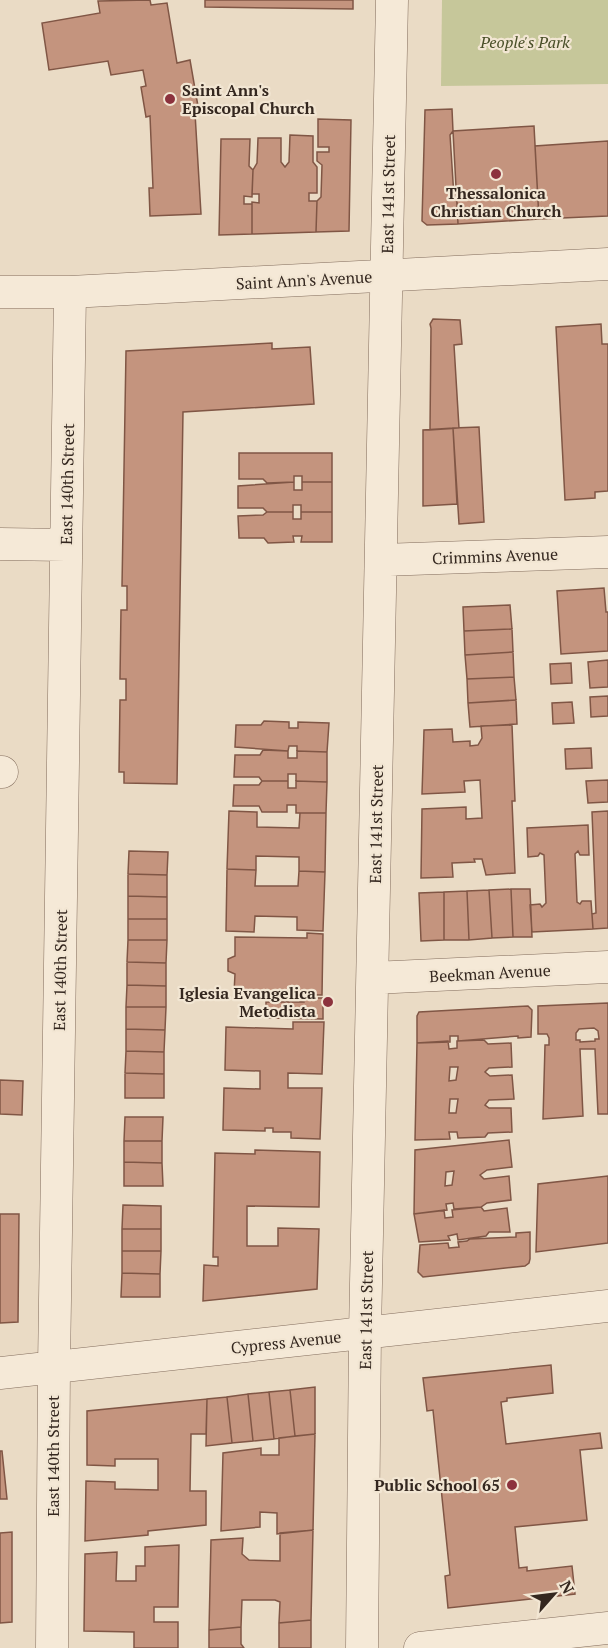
<svg xmlns="http://www.w3.org/2000/svg" width="608" height="1648" font-family="'PT Serif',serif">
	<rect width="100%" height="100%" fill="#eadbc5"/>
	<path fill="#c6c79a" d="M442 0H608V84L441 86Z"/>
	<path fill="#c4947e" stroke="#805645" stroke-width="1.5" fill-rule="evenodd" d="M150 0 151 5 167 3 177 63 190 60 199 112 195 113 201 214 150 216 149 188H153L150 116 146 117 141 87 146 86 143 70 111 75 108 61 49 70 42 23 100 13 98 1Z
		M205 0H353V9L205 7Z
		M452 109 453 131 450 135 454 197 457 201 458 224 427 225 422 221 425 110Z
		M318 119 351 120 349 231 316 232 317 201 321 197 322 165 317 161V152H329V147H318Z
		M534 126 539 219 458 224 453 131Z
		M290 135 313 136V162L317 167V193H309V201H317L316 232 252 234V202L259 203V194H252L253 170 257 163 258 138H281V162L285 167 289 162Z
		M221 139H250L249 166 253 170 252 197 244 196V204H252V234L219 235Z
		M608 141V216L539 219 535 146Z
		M433 319 460 320 462 344 454 345 459 428 430 430 431 328 430 324Z
		M601 324 602 344H608V491L595 492V498L565 500 556 327Z
		M272 343V349L310 347 314 404 183 412 177 784 124 783V772H119L120 700H126V679H120L121 610H127V586H122L126 351Z
		M479 427 484 522 459 524 453 428Z
		M453 428 457 504 423 506V430Z
		M239 453H332V482H302V476H294V482L267 483 263 479H239Z
		M294 482V490H302V482H332V512H301V505H293V512H267L263 508H238V486Z
		M267 512H293V519H301V512H332V542H301L302 536H293L294 542 268 543 264 538H239L238 516 263 515Z
		M604 588 606 612H608V651L561 654 557 591Z
		M510 605 512 629 464 631 463 607Z
		M512 629 513 652 465 655 464 631Z
		M513 652 514 677 467 679 465 655Z
		M608 660V687L590 688 588 662Z
		M571 663 572 683 551 684 550 664Z
		M514 677 516 700 468 703 467 679Z
		M608 696V716L591 717 590 697Z
		M516 700 517 724 470 727 468 703Z
		M572 702 574 723 553 724 552 703Z
		M264 721 289 722V728H298V722L329 723 327 752 297 751V746H289L288 751 235 747 236 725H261Z
		M512 725 515 801H512L515 873 486 875 482 859H474L475 862 452 863 453 877 421 878 422 809 466 807V819L482 818 480 780 464 781 465 792 422 794 424 730 452 729 453 742 470 741V746L478 745 482 738 481 726Z
		M591 748 592 768 566 769 565 749Z
		M263 750 288 751V758H297V751L327 752V782L296 781V774H288V781H262L259 777H234L235 755H260Z
		M608 780V802L588 803 586 781Z
		M262 781H288V788H296V781L327 782 326 813H296V805H287V812H262L259 806H233L234 785H259Z
		M229 811 257 812V827L299 828 300 813H326L325 872 299 871V857L256 856V870L227 869Z
		M608 811V928L593 929 592 914 596 913 592 812Z
		M588 825 589 855H580L578 851 575 854 577 902 580 904 582 901H591L593 929 532 932 530 905 540 904 542 907 546 903 544 855 540 853 538 856 528 857 527 828Z
		M129 851 168 852 167 875 128 874Z
		M227 869 256 870 255 886H298L299 871 325 872 323 931 297 930V917L255 916 254 932 226 931Z
		M128 874 167 875V897L128 896Z
		M511 889 513 937 492 938 489 890Z
		M511 889H530L532 937H513Z
		M489 890 492 938 469 940 467 891Z
		M467 891 469 940H444V892Z
		M444 892V940L421 941 419 893Z
		M128 896 167 897V919H128Z
		M128 919H167V940H128Z
		M307 933 323 934 322 995 234 993 235 974 228 971V959L235 956V937L307 938Z
		M128 940H167L166 963 127 962Z
		M127 962 166 963V986L127 985Z
		M127 985 166 986V1007H126Z
		M304 998H323V1019L266 1018V1002H304Z
		M608 1003V1114H598L595 1049H580L583 1116 543 1119 545 1045H549V1038L547 1034H538V1006ZM594 1028 598 1031 599 1039H595V1041L580 1042V1040H576V1033L579 1029Z
		M528 1006 532 1010 531 1037 518 1038V1036L458 1041V1036H450V1042L417 1043V1016L419 1012Z
		M126 1007H166L165 1030 126 1029Z
		M293 1022H324L322 1074 288 1073V1088H322L320 1139 291 1138V1132H273V1128H265V1131L223 1130 224 1088 260 1089V1071L225 1070 226 1027 293 1029Z
		M126 1029 165 1030 164 1052 126 1051Z
		M484 1040 488 1044 511 1043 512 1067 489 1068 485 1072 490 1076 512 1075 514 1099 489 1100 485 1105 489 1108H511L512 1132 488 1133 485 1137 458 1138 457 1132H449L450 1139 415 1140 417 1043 448 1041 449 1049 457 1048V1041ZM450 1067H458L456 1080 449 1081ZM450 1099H458L456 1113H449Z
		M126 1051 164 1052V1074L125 1073Z
		M125 1073 164 1074V1098H125Z
		M0 1080 23 1081 22 1115 0 1114Z
		M125 1117H163L162 1141H124Z
		M509 1140 512 1167 487 1170 480 1175 484 1179 509 1176 511 1200 487 1203 481 1207 454 1209 453 1203 446 1204 447 1210 414 1214 415 1150ZM454 1171 452 1185 445 1186 446 1172Z
		M124 1141H162V1163L124 1162Z
		M255 1150 320 1152 319 1207 247 1206V1246H278V1228L319 1229 317 1289 203 1301 204 1265 218 1266V1257H213L215 1153 255 1154Z
		M124 1162 162 1163 163 1186H124Z
		M608 1176V1243L536 1252 538 1184Z
		M123 1205 161 1206V1229H122Z
		M481 1207 484 1211 507 1208 510 1232H489L486 1236 458 1240 457 1234 448 1236 450 1240 419 1242 414 1214 444 1210 445 1218 453 1217 452 1210Z
		M0 1214H19L18 1322 0 1323Z
		M122 1229H161V1251H122Z
		M530 1232V1259L529 1263 525 1266 423 1277 418 1272 420 1245 448 1243 449 1248 459 1247 458 1242 467 1241 470 1239 516 1237V1233Z
		M122 1251H161L160 1274 122 1273Z
		M122 1273 160 1274V1297H121Z
		M551 1365 553 1393 507 1398V1401L501 1402 506 1444 600 1433 602 1448 580 1450 587 1520 515 1527 519 1568 527 1567V1571L572 1566 575 1594 448 1608 445 1576 450 1575 433 1410 427 1411 423 1378Z
		M315 1387V1434L295 1436 290 1390Z
		M290 1390 295 1436 274 1439 269 1392Z
		M269 1392 274 1439 253 1441 248 1394Z
		M248 1394 253 1441 232 1443 227 1397Z
		M227 1397 232 1443 206 1446 207 1399Z
		M207 1399 206 1434H191L190 1491H206V1525L148 1531V1535L85 1541 86 1481 115 1482V1489L158 1490V1459H115V1466L87 1465V1411Z
		M315 1434 313 1530 277 1534V1513L260 1512V1527L221 1531 223 1453 261 1448V1455H279V1438Z
		M0 1451H2L7 1499H0Z
		M313 1530 311 1620 279 1623 280 1602 275 1600H242L241 1627 209 1630 211 1540 243 1538 242 1554 249 1560 280 1561V1533Z
		M12 1532V1622L0 1623V1533Z
		M179 1545 178 1607H154V1622H178V1648H134V1632L84 1631 85 1554 117 1552 116 1581H136V1566H145V1547Z
		M311 1620V1648H279V1623Z
		M241 1627V1644L244 1648H209V1630Z"/>
	<g fill="none" stroke-linecap="round" stroke-linejoin="round">
		<g stroke="#836d5d" stroke-width="33">
			<path id="minor" d="M0 292H70L608 264
				M0 544 66 545
				M382 560 608 552
				M0 772H2
				M373 978 608 967
				M0 1373 608 1306
				M52 1648 54 1367 70 292
				M362 1648 365 1333 392 0
				M420 1648 608 1628"/>
		</g>
		<use href="#minor" stroke="#f5e9d7" stroke-width="32"/>
	</g>
	<g fill="#8c323d" stroke="#f2e6d3" stroke-width="2">
		<circle cx="170" cy="99" r="6"/>
		<circle cx="496" cy="174" r="6"/>
		<circle cx="328" cy="1002" r="6"/>
		<circle cx="512" cy="1485" r="6"/>
	</g>
	<g text-anchor="middle" dominant-baseline="central" stroke-width="4.5" stroke-linejoin="round" paint-order="stroke">
		<g font-size="16" font-style="italic" fill="#494f28" stroke="#f2e6d3">
			<text x="525" y="42">People's Park</text>
		</g>
		<g font-size="16" font-weight="bold" fill="#34271f" stroke="#f2e6d3" text-anchor="end">
			<text x="182" y="90" text-anchor="start">Saint Ann's<tspan x="182" dy="18">Episcopal Church</tspan></text>
			<text x="496" y="193" text-anchor="middle">Thessalonica<tspan x="496" dy="18">Christian Church</tspan></text>
			<text x="316" y="993">Iglesia Evangelica<tspan x="316" dy="18">Metodista</tspan></text>
			<text x="500" y="1485">Public School 65</text>
		</g>
		<g font-size="16" fill="#34271f" stroke="#f2e6d3">
			<text transform="translate(388 194) rotate(-89)">East 141st Street</text>
			<text transform="translate(304 280) rotate(-3)">Saint Ann's Avenue</text>
			<text transform="translate(67 484) rotate(-89)">East 140th Street</text>
			<text transform="translate(495 556) rotate(-2)">Crimmins Avenue</text>
			<text transform="translate(376 824) rotate(-89)">East 141st Street</text>
			<text transform="translate(60 970) rotate(-89)">East 140th Street</text>
			<text transform="translate(490 973) rotate(-3)">Beekman Avenue</text>
			<text transform="translate(366 1310) rotate(-89)">East 141st Street</text>
			<text transform="translate(286 1342) rotate(-6)">Cypress Avenue</text>
			<text transform="translate(53 1456) rotate(-90)">East 140th Street</text>
		</g>
	</g>
	<g transform="translate(554 1594) rotate(62)" stroke="#f2e6d3" stroke-width="4.5" paint-order="stroke">
	<path d="M0-4.5L10 22L0 15L-10 22Z" fill="#34271f"/>
	<text y="-9" font-size="16" font-weight="bold" text-anchor="middle" fill="#34271f">N</text>
	</g>
</svg>
